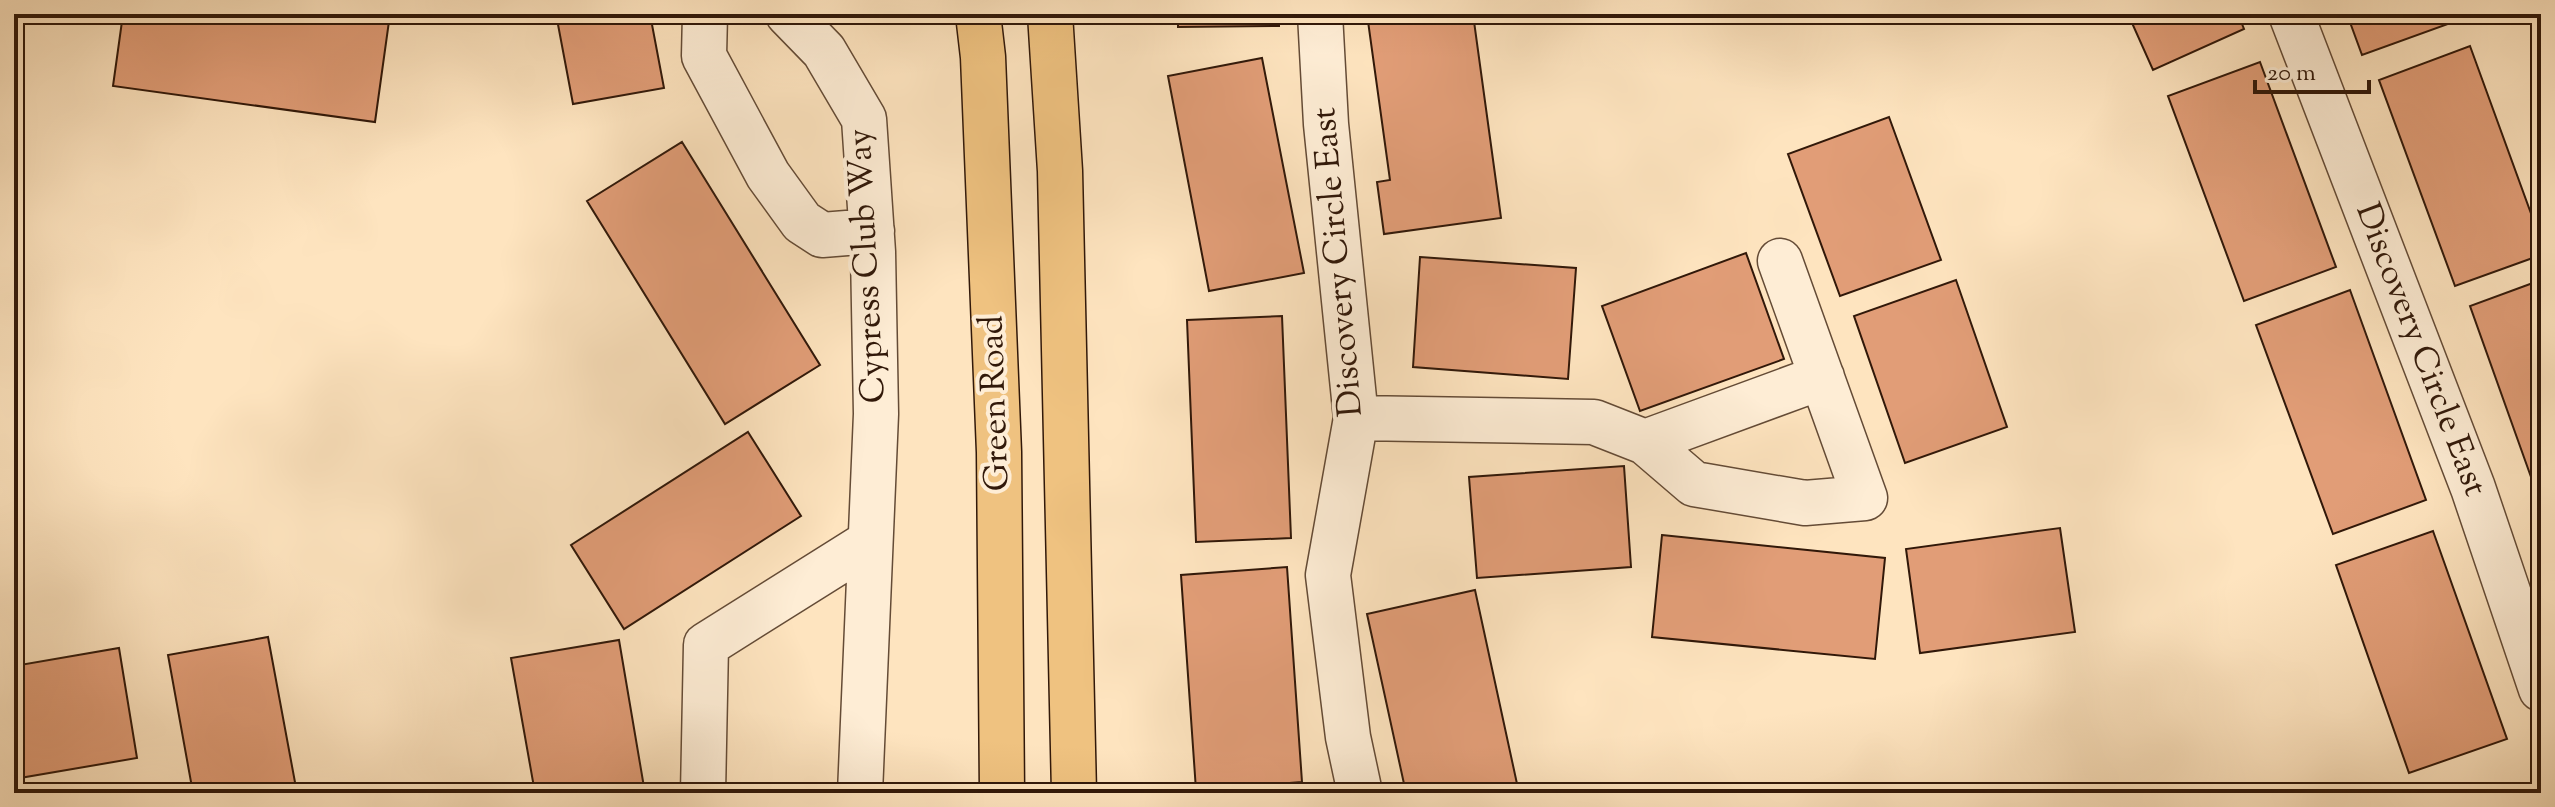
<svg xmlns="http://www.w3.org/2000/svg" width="2555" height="807" font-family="'Sorts Mill Goudy',serif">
	<rect width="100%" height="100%" fill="#fee4bf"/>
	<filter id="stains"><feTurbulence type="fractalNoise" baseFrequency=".0025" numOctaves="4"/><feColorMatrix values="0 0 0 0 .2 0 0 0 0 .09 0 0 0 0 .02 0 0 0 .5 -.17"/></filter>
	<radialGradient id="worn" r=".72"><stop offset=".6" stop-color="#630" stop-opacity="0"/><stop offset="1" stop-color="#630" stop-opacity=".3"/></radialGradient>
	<path fill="#e19d77" stroke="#311809" stroke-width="2" d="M123 14H390L375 122 113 86Z
		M556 14H650L664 88 573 104Z
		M1178 14H1279V26L1178 27Z
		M1367 14H1473L1501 218 1384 234 1377 182 1390 180Z
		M2128 14H2238L2244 29 2153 70Z
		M2347 14H2456L2459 20 2362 55Z
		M2470 46 2541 241V255L2455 286 2379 80Z
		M1262 58 1304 273 1209 291 1168 76Z
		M2260 62 2336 267 2244 301 2168 96Z
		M1889 117 1941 260 1840 296 1788 154Z
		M682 142 820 365 725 424 587 201Z
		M1746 253 1784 359 1640 411 1602 306Z
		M1420 257 1576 268 1568 379 1413 367Z
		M1956 280 2007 427 1905 463 1854 316Z
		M2541 280V505L2470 306Z
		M2350 290 2426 500 2333 534 2256 325Z
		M1282 316 1291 538 1196 542 1187 320Z
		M748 432 801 516 624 629 571 545Z
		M1624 466 1631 567 1477 578 1469 477Z
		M2060 528 2075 632 1920 653 1906 549Z
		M2433 531 2507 739 2409 773 2336 565Z
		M1662 535 1885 558 1875 659 1652 637Z
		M1287 567 1302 782 1196 790 1181 575Z
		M1475 590 1519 793H1406L1367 614Z
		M268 637 297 793H193L168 655Z
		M619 640 645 793H535L511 658Z
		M119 648 137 758 14 779V666Z"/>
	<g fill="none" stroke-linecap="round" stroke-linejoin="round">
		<g stroke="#644b36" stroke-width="47">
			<path id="minor" d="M705 14 704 56 768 175 802 222 822 235 872 231
				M788 14 824 51 864 119 873 252 876 414 860 793
				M1320 14 1326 124 1356 418 1328 575 1348 737 1360 793
				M2291 14 2473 488 2541 689
				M1356 418 1594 422 1645 442 1694 484 1805 503 1865 498 1780 261
				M1645 442 1822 377
				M703 793 706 645 870 542"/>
		</g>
		<g stroke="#311809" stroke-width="47">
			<path id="major" d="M978 14 983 57 999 452 1002 793
				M1050 14 1060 171 1074 793"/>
		</g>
		<use href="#minor" stroke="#feedd5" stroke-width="44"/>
		<use href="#major" stroke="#efc280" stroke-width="44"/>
	</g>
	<g text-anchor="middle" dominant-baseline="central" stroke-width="8" stroke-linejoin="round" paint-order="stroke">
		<g font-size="34" fill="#311809" stroke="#feedd5">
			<text transform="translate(1339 262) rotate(-95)">Discovery Circle East</text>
			<text transform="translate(868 266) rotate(-93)">Cypress Club Way</text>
			<text transform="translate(2420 350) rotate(69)">Discovery Circle East</text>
			<text transform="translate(996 403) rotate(-92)">Green Road</text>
		</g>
	</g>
	<rect width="2555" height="807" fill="none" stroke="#fee4bf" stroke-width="48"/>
	<rect x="16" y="16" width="2523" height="775" fill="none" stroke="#311809" stroke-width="4"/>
	<rect x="24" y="24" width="2507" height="759" fill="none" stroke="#311809" stroke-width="2"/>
	<path d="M2255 80v12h114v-12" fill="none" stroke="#311809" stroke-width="4"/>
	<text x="2267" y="80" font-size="24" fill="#311809" stroke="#feedd5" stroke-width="6" paint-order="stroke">20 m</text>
	<rect width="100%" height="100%" filter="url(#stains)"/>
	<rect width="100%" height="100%" fill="url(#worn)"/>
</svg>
